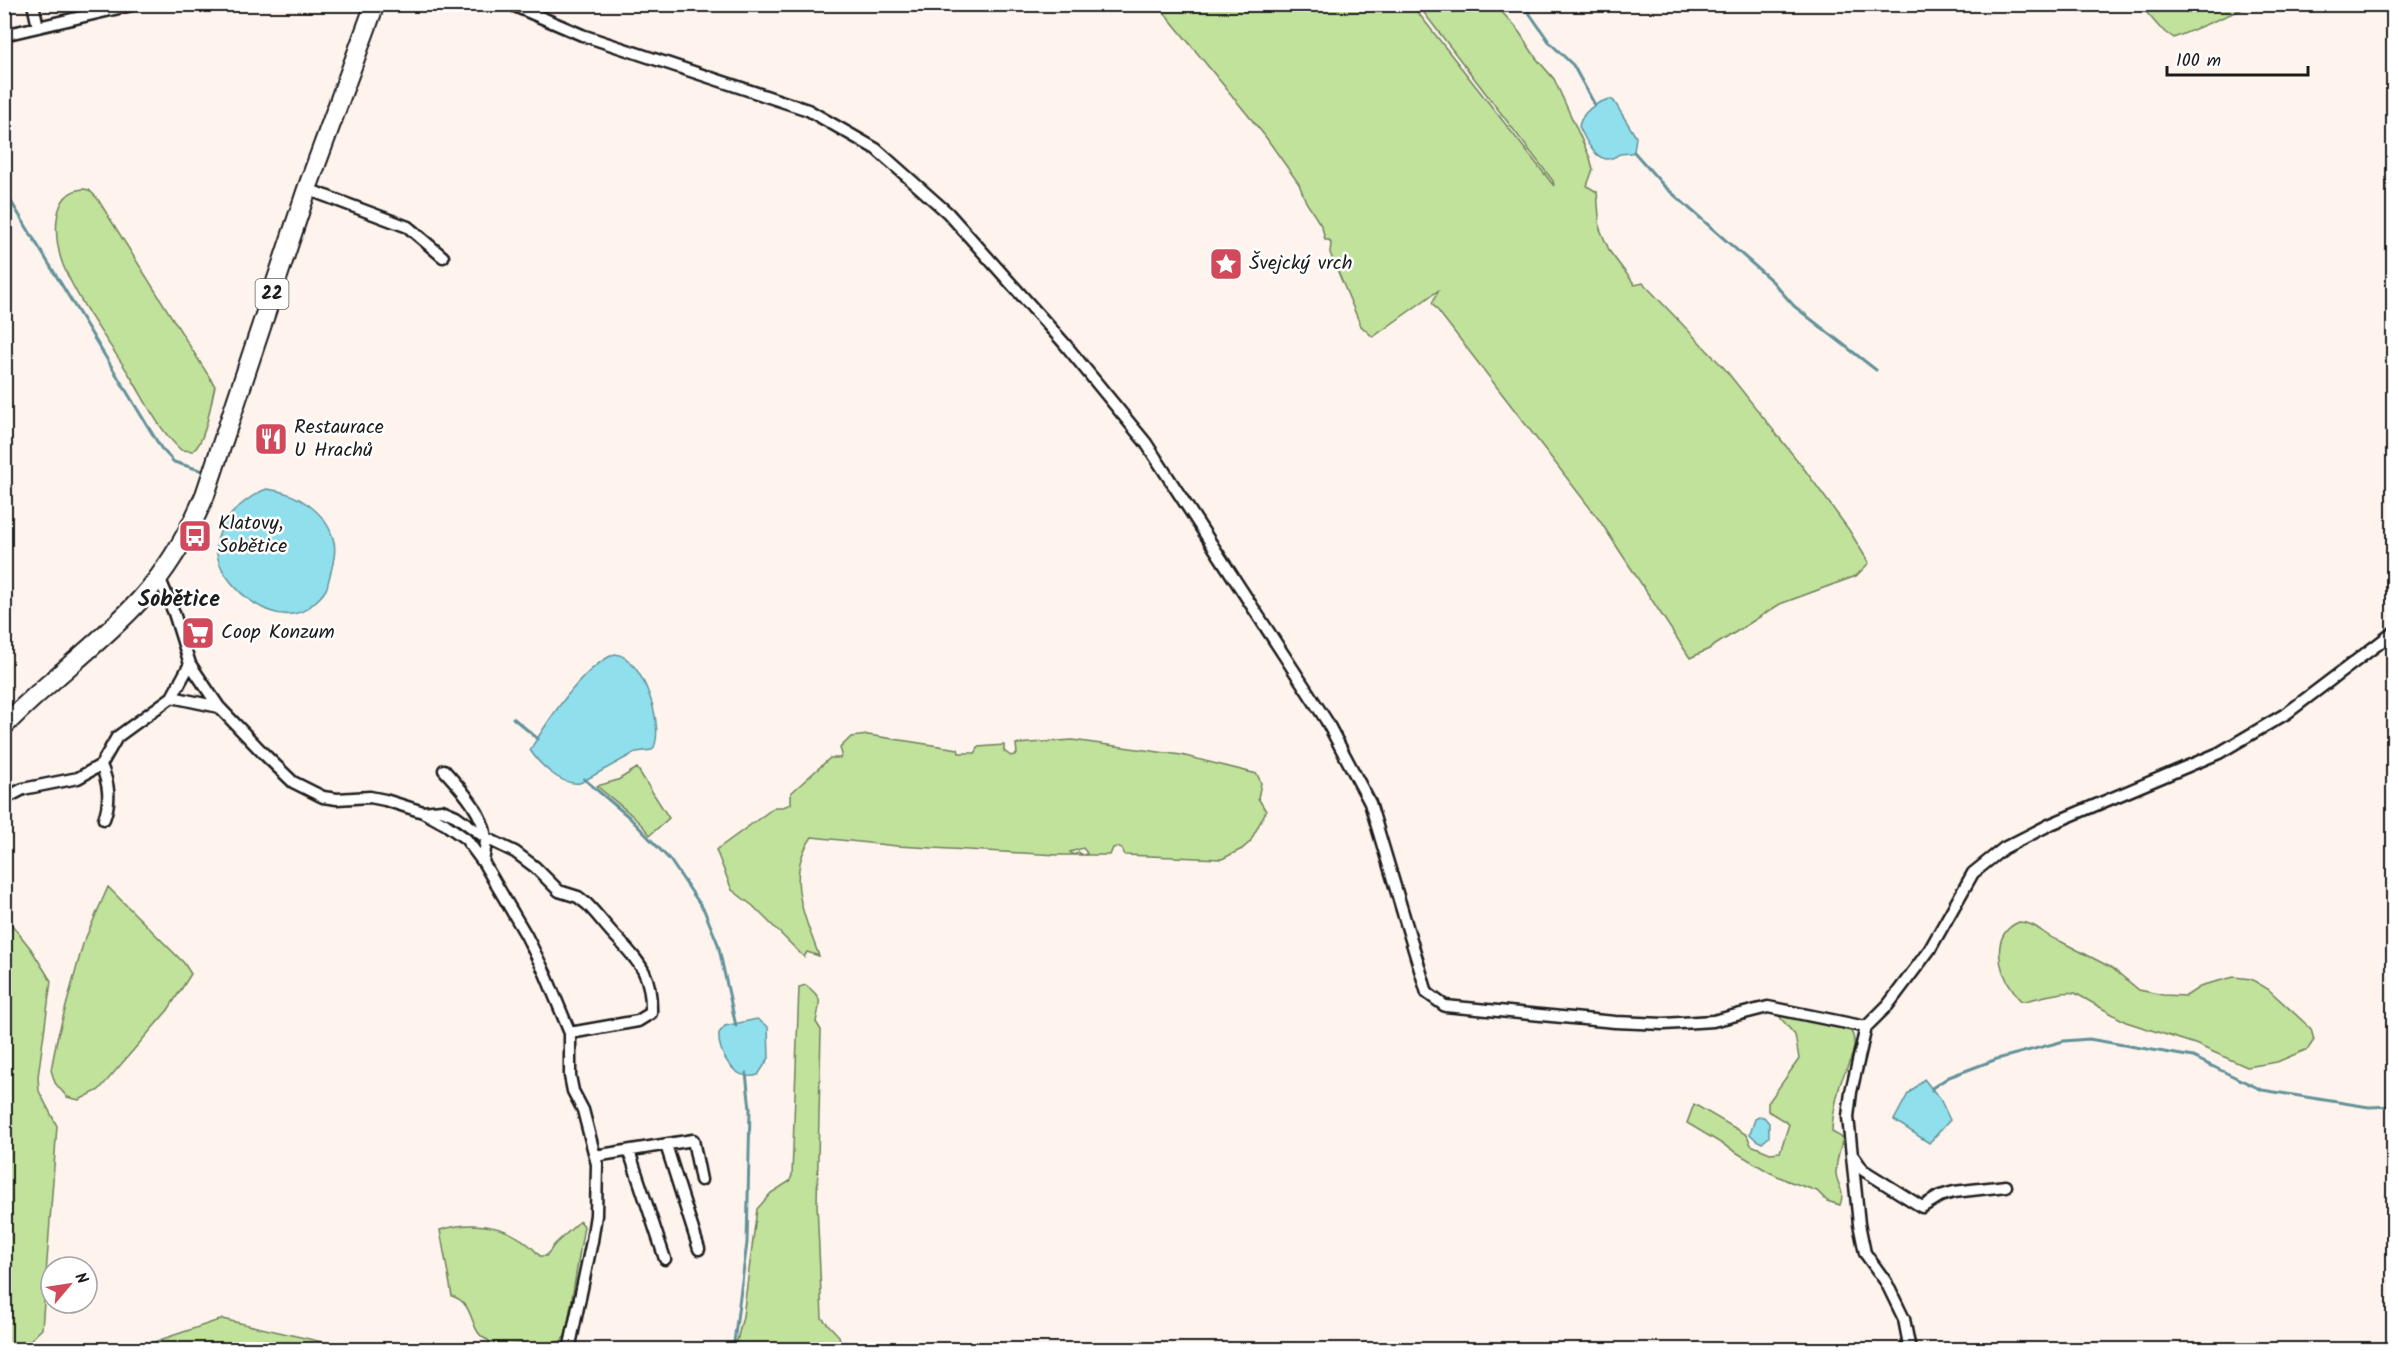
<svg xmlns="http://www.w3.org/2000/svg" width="2398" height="1354" font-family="Kalam,sans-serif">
	<rect width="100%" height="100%" fill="#fef4ed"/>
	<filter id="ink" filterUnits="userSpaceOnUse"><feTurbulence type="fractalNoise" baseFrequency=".0167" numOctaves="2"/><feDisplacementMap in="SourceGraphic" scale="12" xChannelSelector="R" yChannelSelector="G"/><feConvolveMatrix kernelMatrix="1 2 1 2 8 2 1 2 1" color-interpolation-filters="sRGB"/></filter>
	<g filter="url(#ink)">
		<path fill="#c1e29b" stroke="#6e7f5c" stroke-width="1.5" d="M1158 5H1412L1554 186 1553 181 1418 5H1495L1516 27 1536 58 1554 79 1590 158 1593 169 1587 186 1597 192 1600 229 1610 252 1635 285 1643 283 1724 368 1805 470 1849 530 1869 563 1856 576 1780 604 1709 649 1690 658 1600 521 1432 303 1439 290 1373 337 1361 326 1330 253 1331 243 1329 240H1325L1322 227 1306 202 1299 184 1265 136Z
			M2140 5H2252L2174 38 2160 28Z
			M84 189 89 190 97 198 215 386C211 401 206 442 193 451L181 450C159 430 147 404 132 379 109 342 80 305 63 265 54 242 49 191 84 189Z
			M868 735 958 749 959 753H976L978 747 1004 745V751L1011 756 1017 754 1016 744 1072 740 1181 755 1257 774 1261 783 1258 798 1266 811 1250 842 1242 849 1222 859 1125 855 1122 849 1117 847 1113 848 1110 855H1084L1087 853 1083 848 1070 852 1074 855 1078 852 1083 855H1058L897 846 812 837C784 875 805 917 819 956L807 952 804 957 753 906 732 890 716 850 775 807H783L791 804V793L830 758H840L842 754 840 748 851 737Z
			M637 768 669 818 650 835C635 815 615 802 597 786L618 780Z
			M108 887 184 963 191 974 168 1010 99 1090 79 1100 67 1097 55 1083 51 1070 57 1039 83 944Z
			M4 915 31 949 51 981 38 1077 39 1091 57 1126 42 1329 20 1350 4 1349Z
			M2019 922C2037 922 2044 937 2060 941L2112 968 2139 990 2163 995 2186 996 2203 985 2234 977 2251 979 2268 989 2306 1024 2311 1029 2314 1040 2308 1049 2277 1062 2247 1067 2195 1044 2126 1022 2075 993C2061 989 2025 1003 2022 1001 2018 999 2015 993 2013 990 1998 970 1990 934 2019 922Z
			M806 985C824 1000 820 1000 816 1022L821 1030 817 1203 822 1318 839 1336 842 1349H735L743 1316 757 1209 771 1193 790 1181 792 1175 799 987Z
			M1783 1014 1851 1031C1861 1049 1844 1069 1840 1085 1836 1100 1832 1116 1832 1132L1843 1138C1840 1149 1836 1161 1836 1172 1836 1185 1846 1189 1840 1205L1827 1201 1817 1191 1788 1181 1769 1172 1687 1123 1694 1104 1747 1135 1751 1145 1770 1153 1780 1152 1789 1124 1768 1111V1103L1799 1059 1795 1035 1778 1015Z
			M580 1221 584 1226 566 1335 561 1341 556 1342 492 1346 488 1340C468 1333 477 1304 452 1296L440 1230C477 1219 515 1226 540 1256H546L555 1244Z
			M222 1319 353 1349H133Z"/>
		<path fill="#90dfed" stroke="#629199" stroke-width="1.5" d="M1610 99 1614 101 1636 137 1634 152C1629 154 1625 153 1620 154 1615 156 1612 160 1606 159 1593 157 1584 137 1579 126 1582 112 1596 102 1610 99Z
			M267 489C296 492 327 511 334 542 337 555 330 574 327 587 325 594 318 599 313 604 280 636 222 587 217 554 214 537 225 520 236 509 245 501 255 493 267 489Z
			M615 654C643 656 667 732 652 750L636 752 580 783C561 786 540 765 530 750 548 721 582 667 615 654Z
			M757 1019 768 1027 769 1058 758 1075C735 1083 717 1053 719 1033L725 1026Z
			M1924 1079 1940 1099 1950 1120 1929 1143 1894 1120 1908 1094Z
			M1759 1117H1764L1769 1123V1137L1762 1143 1756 1140 1750 1134 1755 1119Z"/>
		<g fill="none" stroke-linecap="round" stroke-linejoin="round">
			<path stroke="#629199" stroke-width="3" d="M1523 4 1550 43 1573 65 1595 105
				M1634 152 1664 186 1772 281 1794 306 1876 370
				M4 190 161 448 174 462 203 471
				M513 718 538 739
				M584 779 629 817 670 860 704 910 718 944 736 1026
				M1932 1090V1088L1949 1077 1997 1059 2064 1041 2089 1039 2193 1057 2262 1090 2369 1107 2394 1106
				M733 1350 747 1243 750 1109 746 1073"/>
			<g stroke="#1c1c1c" stroke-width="15">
				<path id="street" d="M33 4 38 27
					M510 4 582 35 808 110 876 149 948 213 1064 343 1146 443 1326 720 1370 803 1427 993 1445 1006 1615 1022 1664 1024 1713 1021 1768 1007 1866 1027 1888 1005 1930 949 1973 873 2004 848 2051 824 2219 753 2287 713 2394 632
					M4 35 136 4
					M307 189 408 227 443 257
					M159 577 174 613 190 664 219 707 265 755 293 782 323 797 337 799 370 797 385 800 423 812 445 824 466 839 483 862 526 935 545 973 570 1033V1076L573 1091 583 1110 597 1164 596 1215 592 1241 569 1350
					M172 697 219 707
					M101 765C109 784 111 800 104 819
					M444 770C461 789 483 812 486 838 486 846 484 855 483 862
					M4 799 23 789 78 778 101 765 117 737 172 697 190 664
					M423 812 442 810 456 816 486 838 515 852 535 867 559 891 578 897 587 904C598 915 607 928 618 939 642 965 652 976 651 1013L638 1021 570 1033
					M1866 1027 1851 1092 1848 1117 1859 1224 1865 1253 1886 1282 1904 1319 1910 1350
					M666 1145 699 1249
					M629 1151 665 1259
					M595 1156 693 1140 701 1180
					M1854 1157 1863 1170 1922 1207 1940 1196 1954 1192 2006 1186"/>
			</g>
			<g stroke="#1c1c1c" stroke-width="22">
				<path id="primary" d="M4 726C47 681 98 646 140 600 168 569 189 533 205 495L307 189 375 4"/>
			</g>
			<use href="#street" stroke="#fff" stroke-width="10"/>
			<use href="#primary" stroke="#fff" stroke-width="18"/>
		</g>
	</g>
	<defs>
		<g id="sight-square" transform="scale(1.725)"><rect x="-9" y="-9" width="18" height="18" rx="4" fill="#d1495b" stroke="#fff"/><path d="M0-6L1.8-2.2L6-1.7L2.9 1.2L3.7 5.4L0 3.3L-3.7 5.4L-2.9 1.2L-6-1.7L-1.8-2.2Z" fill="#fff"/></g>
		<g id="restaurant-square" transform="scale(1.725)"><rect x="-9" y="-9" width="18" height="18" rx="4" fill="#d1495b" stroke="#fff"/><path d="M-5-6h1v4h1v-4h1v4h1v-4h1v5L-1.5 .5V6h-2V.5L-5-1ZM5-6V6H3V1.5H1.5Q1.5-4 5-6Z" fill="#fff"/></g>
		<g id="bus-square" transform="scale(1.725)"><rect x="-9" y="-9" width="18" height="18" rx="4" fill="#d1495b" stroke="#fff"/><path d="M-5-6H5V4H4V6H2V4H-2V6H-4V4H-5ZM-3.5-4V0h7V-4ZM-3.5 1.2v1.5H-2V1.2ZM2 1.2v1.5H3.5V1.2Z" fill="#fff"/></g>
		<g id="supermarket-square" transform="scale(1.725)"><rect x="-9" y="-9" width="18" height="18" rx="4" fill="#d1495b" stroke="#fff"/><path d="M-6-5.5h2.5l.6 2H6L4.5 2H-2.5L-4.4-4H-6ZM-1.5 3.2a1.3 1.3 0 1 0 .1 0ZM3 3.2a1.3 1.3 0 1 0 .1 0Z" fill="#fff"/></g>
	</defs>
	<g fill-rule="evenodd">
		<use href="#sight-square" x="1226" y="264"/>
		<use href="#restaurant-square" x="271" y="439"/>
		<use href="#bus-square" x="195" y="536"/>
		<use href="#supermarket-square" x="198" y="633"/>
	</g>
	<g text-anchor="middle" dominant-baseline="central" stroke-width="5" stroke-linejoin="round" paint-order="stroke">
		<rect fill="#fff" stroke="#606060" stroke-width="1.5" x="255.5" y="279" width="33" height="30" rx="4.5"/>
		<g font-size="18" font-weight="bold" fill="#1c1c1c">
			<text x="272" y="294">22</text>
		</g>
		<g font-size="20" fill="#1c1c1c" stroke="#fff" text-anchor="start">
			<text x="1249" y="264">Švejcký vrch</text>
			<text x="294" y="428">Restaurace<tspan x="294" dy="23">U Hrachů</tspan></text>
			<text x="218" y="524">Klatovy,<tspan x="218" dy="23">Sobětice</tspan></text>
			<text x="221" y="633">Coop Konzum</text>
		</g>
		<g font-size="22" font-weight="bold" fill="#1c1c1c" stroke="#fff">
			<text x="179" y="600">Sobětice</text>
		</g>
	</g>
	<rect width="2398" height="1354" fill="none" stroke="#fff" stroke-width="24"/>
	<rect x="12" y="12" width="2374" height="1330" fill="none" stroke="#1c1c1c" stroke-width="2" filter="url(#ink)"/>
	<g transform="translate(69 1285) rotate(61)"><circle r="28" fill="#ffffff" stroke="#a4a4a4" stroke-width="1.5"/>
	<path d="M0-4.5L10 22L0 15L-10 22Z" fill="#d1495b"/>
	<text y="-9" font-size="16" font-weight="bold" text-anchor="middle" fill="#1c1c1c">N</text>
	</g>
	<path d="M2167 66v9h141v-9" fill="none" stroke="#1c1c1c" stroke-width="3"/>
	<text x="2176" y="66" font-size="18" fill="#1c1c1c" stroke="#ffffff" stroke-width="4.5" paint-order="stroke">100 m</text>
</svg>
